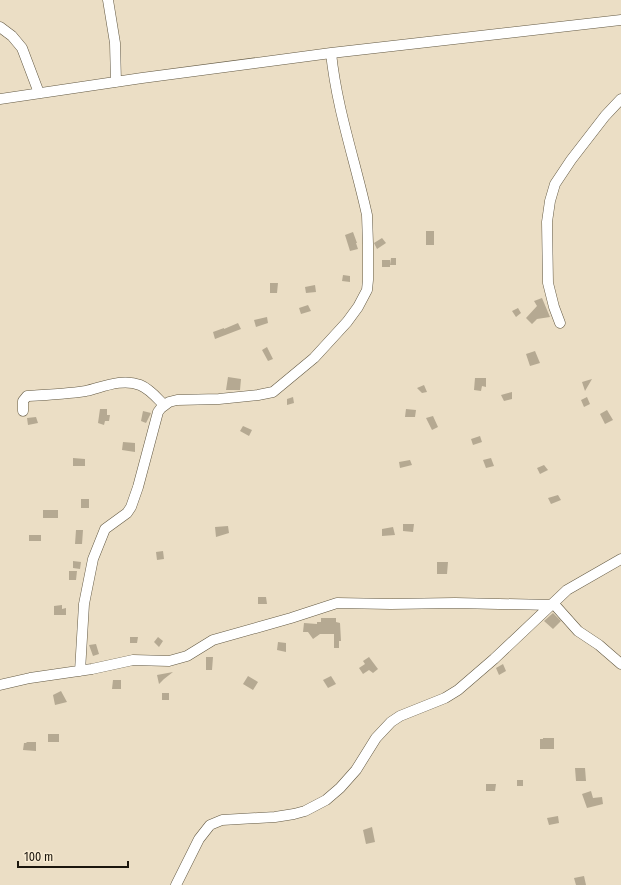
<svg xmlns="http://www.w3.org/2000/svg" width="621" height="885" font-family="'Fira Sans Condensed',sans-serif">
	<rect width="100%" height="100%" fill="#ebdec5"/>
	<path fill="#b5a992" d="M426 231H434V245H426Z
		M353 232 357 243H356L358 249 350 251 345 235Z
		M382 238 386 243 377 249 374 243Z
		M391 258H396V265H390Z
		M382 260H390V267H382Z
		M343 275 350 276V282L342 281Z
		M270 283H278L277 293H270Z
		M315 285 316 292 306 293 305 287Z
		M542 298 550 317 537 319 532 324 526 318 537 306 534 301Z
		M308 305 311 311 301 314 299 308Z
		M518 308 521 313 516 317 512 311Z
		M267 317 268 323 256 327 254 320Z
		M238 323 241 329 215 339 213 332 224 328V329Z
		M267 347 273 359 268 361 262 350Z
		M535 351 540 363 530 366 526 354Z
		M228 377 241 379 240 390H226Z
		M475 378H486V387L482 386 481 391 474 390Z
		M592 379 585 391 582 382Z
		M424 385 427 392 422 393 417 388Z
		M512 392V399L504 401 501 395Z
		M293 397 294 403 287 405V399Z
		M587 397 590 404 584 407 581 400Z
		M100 409H107V415H110L109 421H105L104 425 98 423Z
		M406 409 416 410 415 417H405Z
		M607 410 613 420 605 424 600 414Z
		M143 411 151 413 146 423 141 421Z
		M433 416 438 427 432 430 426 418Z
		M36 417 38 423 28 425 27 418Z
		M243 426 252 430 249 436 240 431Z
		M480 436 482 442 473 445 471 439Z
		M123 442 135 443V452L122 450Z
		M73 458 85 459V466H73Z
		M491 458 494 466 486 468 483 460Z
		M410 460 412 465 400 468 399 462Z
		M544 465 548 470 540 474 537 468Z
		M558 495 561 500 551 504 548 498Z
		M81 499H89V508H81Z
		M43 510H58V518H43Z
		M403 524H414L413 532 403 531Z
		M228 526 229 533 216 537 215 527Z
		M393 527 395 535 382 536V529Z
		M76 530H83L82 544H75Z
		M29 535H41V541H29Z
		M163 551 164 559 157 560 156 552Z
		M73 561 81 562 80 569 73 568Z
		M437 562H448L447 574H437Z
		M69 571H77L76 580H69Z
		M258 597H266L267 604H258Z
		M62 605V609L66 608V615H54V606Z
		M553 613 561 621 553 629 544 621Z
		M321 618H336V622L340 623 341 641H339V648H334V634H320L313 639 308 632H303L304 623 317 624V622H321Z
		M130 637H138L137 643H130Z
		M158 637 163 641 159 647 154 642Z
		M278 642 286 643V652L277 650Z
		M96 644 99 654 93 656 89 645Z
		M206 657H213L212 670H206Z
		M369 657 378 669 373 673 369 670 363 674 359 668 365 664 363 661Z
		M503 664 506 671 499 675 496 668Z
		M173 672 164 679 159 684 157 675Z
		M248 676 258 682 253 690 243 684Z
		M331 676 336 684 328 688 323 680Z
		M113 680H121V689H112Z
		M61 691 67 702 55 705 53 695Z
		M162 693H169V700H162Z
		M48 734H59V742H48Z
		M543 738H554V749H540V739H543Z
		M27 742H36V751L23 750 24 743H26Z
		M575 768H585L586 781H576Z
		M517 780H523V786H517Z
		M486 784H496L495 791H486Z
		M591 791 593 798 602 797 603 804 587 808 582 794Z
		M558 816 559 823 549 825 547 818Z
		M372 827 375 842 366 844 363 830Z
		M584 876 586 885H576L574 878Z"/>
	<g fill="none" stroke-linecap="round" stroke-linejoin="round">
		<g stroke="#635943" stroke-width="11">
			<path id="minor" d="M108 0 115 43 116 82
				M0 27 12 36 22 48 39 93
				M0 99 142 78 331 53 621 20
				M560 323 554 307 548 283 547 222 550 201 555 184 571 160 605 116 621 99
				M23 411V401L27 396C46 395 66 394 86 391 103 387 122 378 140 385 150 389 157 398 164 405
				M553 603 578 631 599 645 621 664
				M80 671 84 604 93 559 105 529 127 513 131 507 138 487 158 412 161 408 169 402 177 400 219 399 258 395 273 392 314 358 347 322 358 307 367 290 368 280V244L367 215C355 160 337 110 331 53
				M0 685 30 678 92 669 133 660 169 661 187 656 213 640 291 618 337 603 391 604 455 603 551 605
				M176 885 199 839 210 825 222 820 275 817 294 814 305 811 326 800 340 788 356 770 376 738 391 722 400 716 445 698 458 690 494 659 567 590 621 559"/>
		</g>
		<use href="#minor" stroke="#fff" stroke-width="10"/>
	</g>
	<path d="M18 861v6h110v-6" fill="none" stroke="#1b160d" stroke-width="2"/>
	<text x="24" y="861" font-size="12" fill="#1b160d" stroke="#f8ebd2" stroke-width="3" paint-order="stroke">100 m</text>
</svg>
